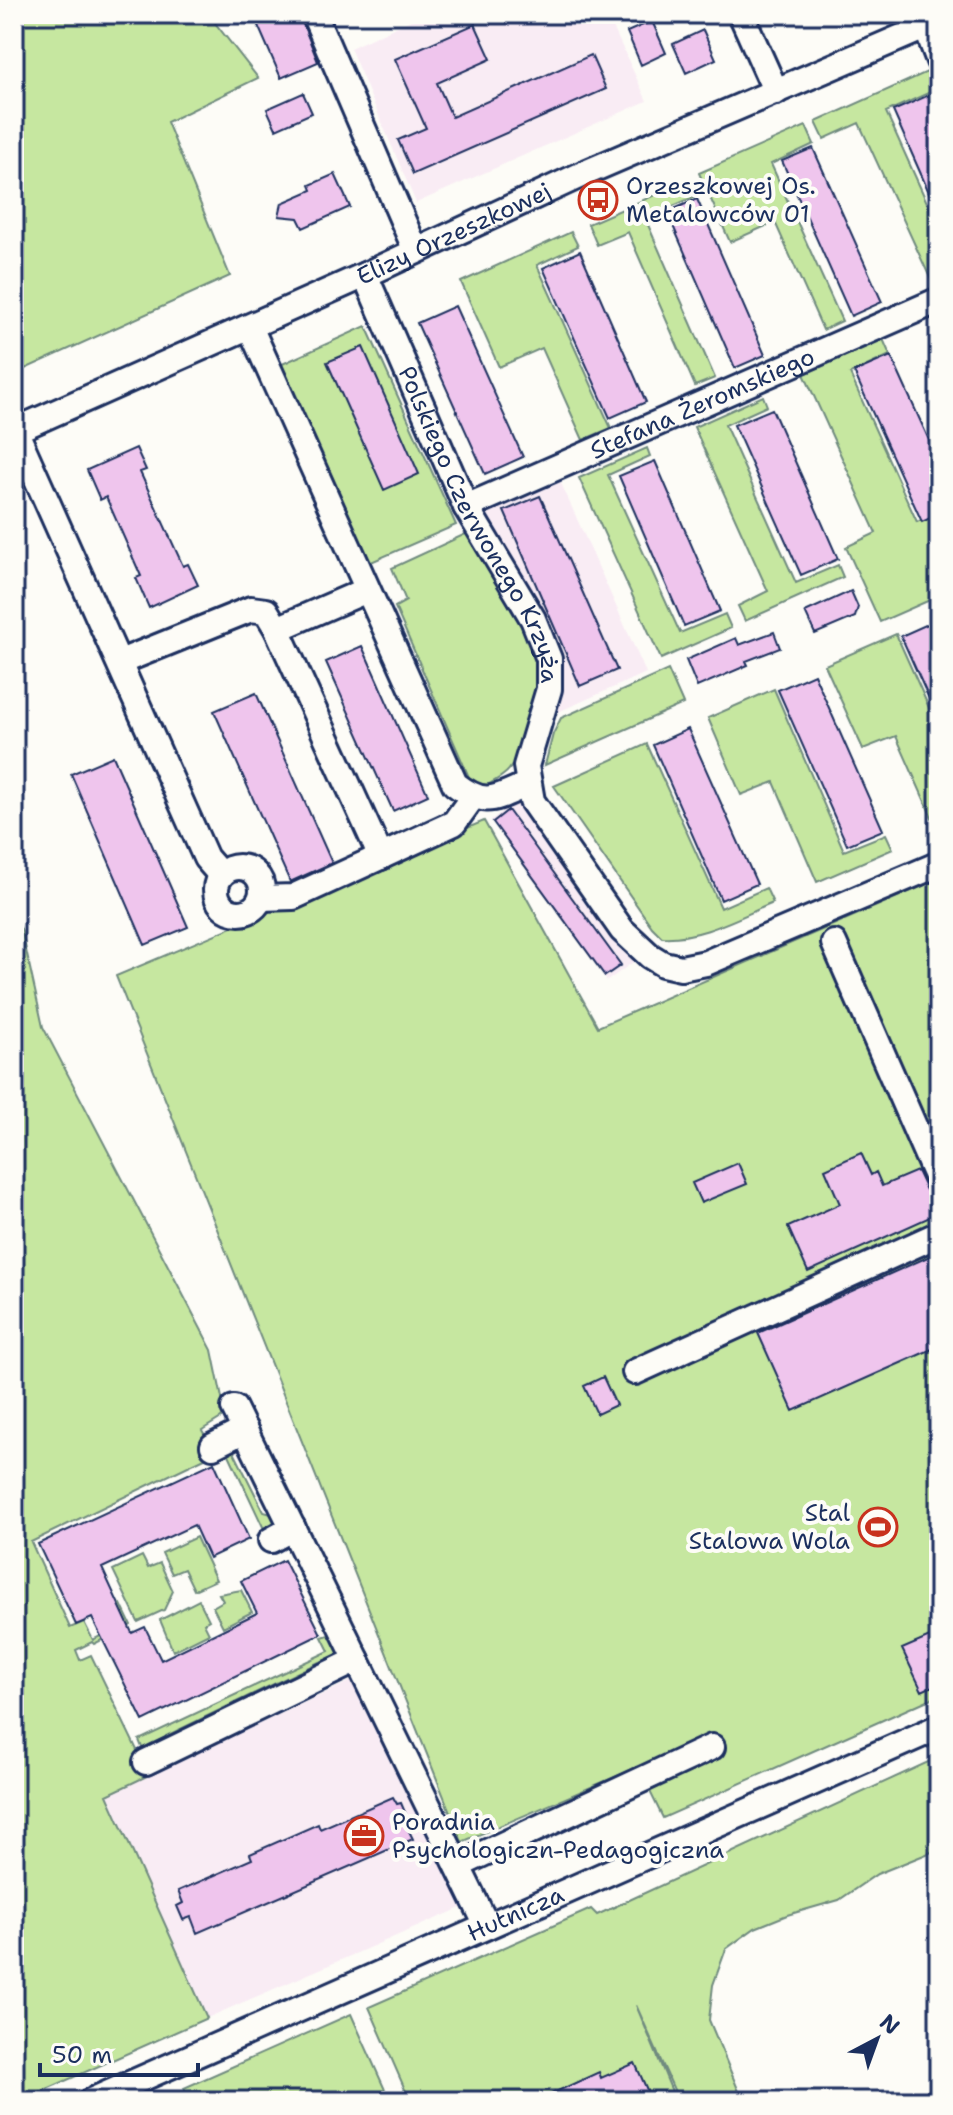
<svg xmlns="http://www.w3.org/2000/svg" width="953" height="2115" font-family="'Shantell Sans',sans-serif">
	<rect width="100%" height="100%" fill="#fdfcf7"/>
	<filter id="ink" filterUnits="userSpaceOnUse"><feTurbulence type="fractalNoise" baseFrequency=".0125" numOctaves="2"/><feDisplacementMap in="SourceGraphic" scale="16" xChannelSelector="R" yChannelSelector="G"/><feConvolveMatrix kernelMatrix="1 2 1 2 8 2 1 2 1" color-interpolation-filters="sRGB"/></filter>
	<g filter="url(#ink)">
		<path fill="#f9ecf4" d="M424 14H607L647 101 416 203 350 48Z
			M560 481 646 673 540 720 549 659 475 523 496 509Z
			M519 799 635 961 607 981 491 820Z
			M357 1678 470 1904 207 2018 107 1795Z"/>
		<path fill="#c6e7a0" stroke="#708b7f" stroke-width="2" d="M14 14H208L258 78 167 122 230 276 14 374Z
			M927 72 935 90 886 112 939 229V276L931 280 859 123 824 139 816 122Z
			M806 126 814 144 771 164 842 321 823 330 775 222 730 242 699 173Z
			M687 181 694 197 645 218 715 378 695 386 628 232 597 245 588 224Z
			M571 232 578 246 537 265 611 428 583 440 542 348 499 367 461 282Z
			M366 326 456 525 369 563 280 365Z
			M883 339 890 355 850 374 917 522 939 513V596L880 622 846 547 876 533 804 374Z
			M763 396 767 406 725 425 796 583 838 565 843 577 745 621 738 606 768 591 694 427Z
			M647 448 650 456 608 475 680 633 725 614 731 628 661 659 579 478Z
			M472 531C497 575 550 648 537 700 535 710 530 720 527 729 513 768 514 773 475 791L395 607 406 601 392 568Z
			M896 634 939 730 938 831 896 736 863 749 825 665Z
			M668 670 683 704 545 765 553 734 561 718Z
			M774 689 844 851 886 834 893 849 817 882 774 782 741 795 708 718Z
			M647 744 721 908 766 888 773 903C737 918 701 939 662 937L652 927 554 786Z
			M484 821 598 1027 939 879V1695L663 1818 638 1767 462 1842 116 976Z
			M14 912 22 932 43 1027 212 1350 224 1408 229 1413 202 1430 215 1453 31 1542 70 1628 84 1622 93 1640 125 1623 119 1605 121 1604 131 1625 94 1644 92 1642 76 1650 80 1660 91 1655 149 1775 107 1795 207 2018 20 2101H14Z
			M231 1446 264 1512 278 1516 277 1523 264 1529 226 1448Z
			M196 1537 216 1580 194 1590 184 1569 172 1574 162 1553Z
			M142 1556 148 1568 160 1563 173 1591 164 1610 138 1622 113 1570Z
			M241 1590 252 1612 223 1627 213 1607 223 1601 219 1594Z
			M199 1600 209 1620 204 1623 209 1633 173 1651 160 1620Z
			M335 1633 343 1654 330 1665 319 1662 166 1736 162 1746 145 1755 139 1740 329 1651 322 1637Z
			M939 1757V1849L877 1874 839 1900 787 1915 755 1928 726 1949 713 1985 709 2020 743 2101H679L636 2005 676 2101H652L601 2078 598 2073 536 2101H410L369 2007 591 1909 597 1915Z
			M351 2014 390 2101H189L184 2088Z"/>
		<path fill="#efc5ed" stroke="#1b2f5e" stroke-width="2" d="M253 14H299L318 62 281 78Z
			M652 21 666 53 641 65 627 32Z
			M475 24 491 59 437 83 452 117 591 55 606 89 413 174 398 140 426 128 395 59Z
			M703 30 716 59 686 73 673 44Z
			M303 93 312 113 276 129 267 109Z
			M929 95 939 118V215L893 111Z
			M813 148 882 302 851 316 782 161Z
			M335 174 350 207 303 228 298 218 279 216 282 203 312 190 310 185Z
			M697 199 765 355 735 368 667 212Z
			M580 251 646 402 610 418 543 268Z
			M455 306 523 457 485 474 417 323Z
			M363 347 419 474 384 490 327 362Z
			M891 356 939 462V514L922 522 854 372Z
			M772 409 838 559 801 575 734 425Z
			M136 448 146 470 140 472 183 566 188 564 198 585 149 608 136 578 141 576 106 497 100 500 87 470Z
			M655 461 720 611 684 626 619 476Z
			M540 496 617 670 580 686 504 511Z
			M851 591 858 607 855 617 815 634 805 612Z
			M939 619V721L901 636Z
			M774 632 780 648 746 661 748 665 697 687 686 660 736 638 739 645Z
			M362 646 428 795 393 811 326 662Z
			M814 674 883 830 847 845 778 690Z
			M256 693 332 863 290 882 214 711Z
			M688 729 757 884 721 900 653 745Z
			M113 756 188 927 145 945 71 774Z
			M508 810 621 965 605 976 493 822Z
			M861 1153 871 1175 876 1172 882 1186 917 1171 926 1190 935 1197 939 1213 808 1272 788 1227 840 1204 825 1169Z
			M738 1163 747 1184 701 1203 692 1183Z
			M939 1252V1346L793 1411 758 1333Z
			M603 1377 616 1405 597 1414 584 1386Z
			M214 1462 249 1539 209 1558 194 1525 102 1568 132 1633 145 1627 161 1660 257 1613 241 1581 284 1560 321 1634 143 1721 92 1618 76 1625 38 1544Z
			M939 1633V1683L922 1691 902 1649Z
			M393 1797 397 1804 401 1803 410 1824 406 1825 413 1839 197 1933 191 1917 183 1920 177 1906 183 1903 178 1891 252 1859 250 1854 318 1824 320 1829Z
			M635 2063 652 2101H536L599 2072 601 2078Z"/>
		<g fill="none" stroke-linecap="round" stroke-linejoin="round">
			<g stroke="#1b2f5e" stroke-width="30">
				<g id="minor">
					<path d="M314 14 416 251"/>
					<path d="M741 14 776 92"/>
					<path d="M926 27 939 61"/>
					<path id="s1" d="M365 275 466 507 533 619 549 659V689L526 766 532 801 622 930 650 956 663 964 681 968 706 963 939 864"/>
					<path d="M250 327 455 784C486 808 495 798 528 784"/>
					<path d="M15 430 206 858 220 874"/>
					<path id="s2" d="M14 431 365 275 585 173 939 21"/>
					<path id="s3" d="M466 507 939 300"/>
					<path d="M277 629 367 590"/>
					<path d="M120 662 251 609 266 611 277 629 381 857"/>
					<circle cx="239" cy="890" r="23"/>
					<path d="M261 898 293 897 454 823 472 798"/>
					<path d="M834 943 939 1183"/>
					<path d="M635 1372 939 1234"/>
					<path d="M234 1408 487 1926"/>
					<path d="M213 1446 245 1430"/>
					<path d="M271 1540 293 1528"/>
					<path d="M146 1762 357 1660"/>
					<path d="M459 1865 712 1747"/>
					<path id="s4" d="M91 2101 939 1727"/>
				</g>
			</g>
			<use href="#minor" stroke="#fdfcf7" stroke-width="24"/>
		</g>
	</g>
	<defs>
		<g id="bus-ring" transform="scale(2)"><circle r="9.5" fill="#fdfcf7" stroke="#c8321e" stroke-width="1.5"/><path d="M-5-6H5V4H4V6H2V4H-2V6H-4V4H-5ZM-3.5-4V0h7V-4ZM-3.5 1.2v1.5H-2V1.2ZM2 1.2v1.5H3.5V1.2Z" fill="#c8321e"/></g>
		<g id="stadium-ring" transform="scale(2)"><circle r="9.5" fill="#fdfcf7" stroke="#c8321e" stroke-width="1.5"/><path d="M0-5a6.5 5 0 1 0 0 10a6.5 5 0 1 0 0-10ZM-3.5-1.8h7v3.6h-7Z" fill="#c8321e"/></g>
		<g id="office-ring" transform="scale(2)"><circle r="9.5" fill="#fdfcf7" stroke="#c8321e" stroke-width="1.5"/><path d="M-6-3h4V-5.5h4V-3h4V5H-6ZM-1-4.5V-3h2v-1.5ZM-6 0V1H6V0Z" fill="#c8321e"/></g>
	</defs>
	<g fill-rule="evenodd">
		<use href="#bus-ring" x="598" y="200"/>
		<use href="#stadium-ring" x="878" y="1527"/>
		<use href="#office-ring" x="364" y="1836"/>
	</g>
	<g text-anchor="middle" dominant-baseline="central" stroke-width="8" stroke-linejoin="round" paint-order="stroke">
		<g font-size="24" fill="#1b2f5e" stroke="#fdfcf7" text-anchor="start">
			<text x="626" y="186">Orzeszkowej Os.<tspan x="626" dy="28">Metalowców 01</tspan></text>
			<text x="850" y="1513" text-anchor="end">Stal<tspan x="850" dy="28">Stalowa Wola</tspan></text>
			<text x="392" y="1822">Poradnia<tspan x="392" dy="28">Psychologiczn-Pedagogiczna</tspan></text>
		</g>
		<g font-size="24" fill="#1b2f5e" stroke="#fdfcf7">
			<text stroke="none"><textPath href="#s2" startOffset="482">Elizy Orzeszkowej</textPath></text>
			<text stroke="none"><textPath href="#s3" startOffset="258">Stefana Żeromskiego</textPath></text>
			<text stroke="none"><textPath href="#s1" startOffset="276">Polskiego Czerwonego Krzyża</textPath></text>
			<text stroke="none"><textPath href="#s4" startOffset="464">Hutnicza</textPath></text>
		</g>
	</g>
	<rect width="953" height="2115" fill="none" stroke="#fdfcf7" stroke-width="48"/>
	<rect x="24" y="24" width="905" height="2067" fill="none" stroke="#1b2f5e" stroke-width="3" filter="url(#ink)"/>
	<g transform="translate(877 2039) rotate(41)" stroke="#fdfcf7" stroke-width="6" paint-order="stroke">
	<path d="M0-6L14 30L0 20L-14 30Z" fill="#1b2f5e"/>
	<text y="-12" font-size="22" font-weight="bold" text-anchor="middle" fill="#1b2f5e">N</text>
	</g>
	<path d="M40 2063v12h158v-12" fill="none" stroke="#1b2f5e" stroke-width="4"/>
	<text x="52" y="2063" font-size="24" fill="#1b2f5e" stroke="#fdfcf7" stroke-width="6" paint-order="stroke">50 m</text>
</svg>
